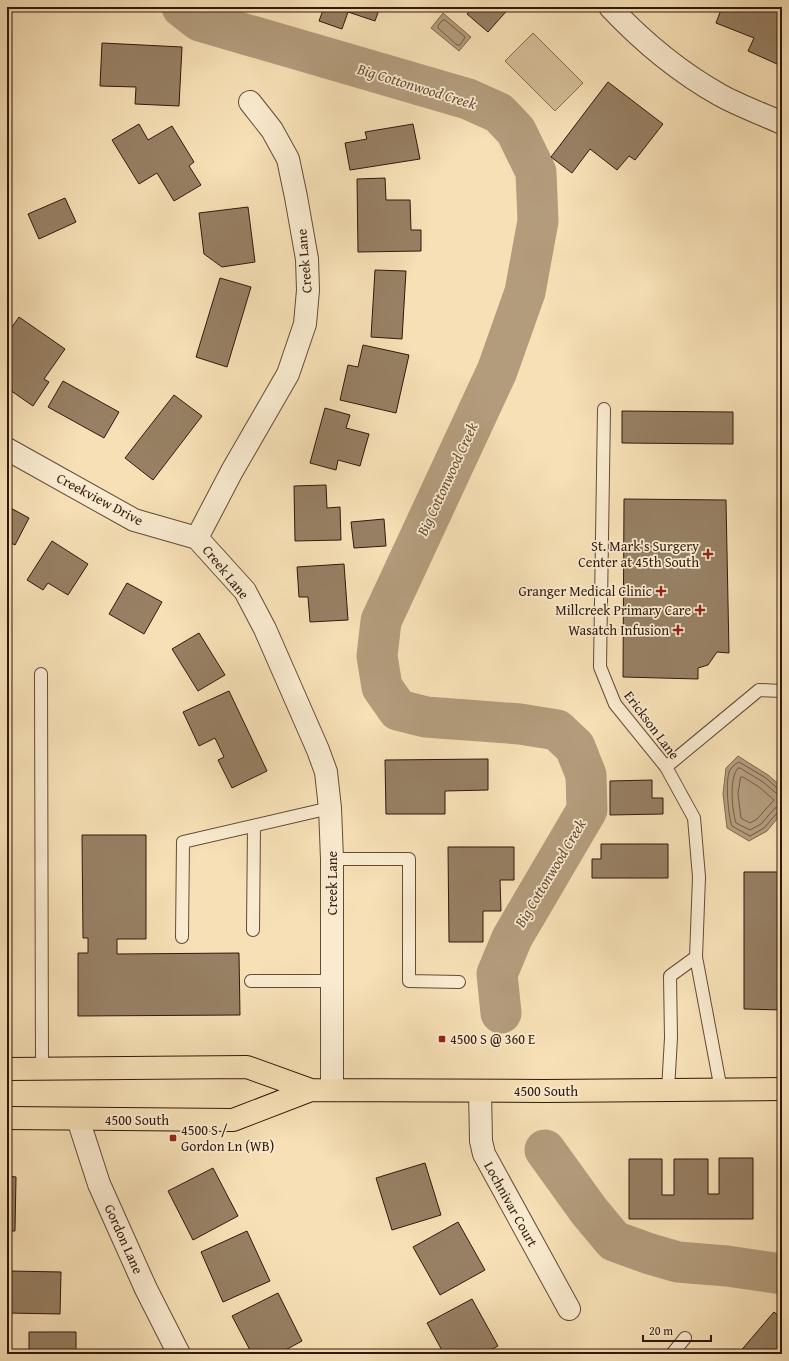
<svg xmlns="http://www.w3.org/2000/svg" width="789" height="1361" font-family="'Gentium Book Plus',serif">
	<rect width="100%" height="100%" fill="#f7e0b6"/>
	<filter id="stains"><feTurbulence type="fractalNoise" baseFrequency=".005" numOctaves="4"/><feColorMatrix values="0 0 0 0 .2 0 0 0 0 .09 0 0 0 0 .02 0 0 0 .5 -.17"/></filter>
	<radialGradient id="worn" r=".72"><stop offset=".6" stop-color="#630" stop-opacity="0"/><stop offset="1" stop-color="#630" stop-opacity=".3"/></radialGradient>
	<path fill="#d5be99" stroke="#826c52" d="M533 33 583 83 555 111 505 61Z"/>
	<path fill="#b39c7c" stroke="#7f684f" d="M443 13 471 37 459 51 431 28Z
		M738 756 768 775 782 787V813L767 831 749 841 727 828 723 794 726 768Z"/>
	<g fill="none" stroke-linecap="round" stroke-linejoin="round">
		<path stroke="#725a44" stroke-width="1" d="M443 20H445L465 37 464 39 460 45H457L438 28V26Z
			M741 777H743L759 787 774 800 757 819 750 823 741 818 738 794Z
			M782 789H778L766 778 739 762C737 763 732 766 730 770 725 779 728 815 732 826L750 836 764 828 778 812 782 811
			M782 794 776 793 763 782 740 768H738C729 778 732 811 736 823L750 830 761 824 775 808 782 806"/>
		<path stroke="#b39c7c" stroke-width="41" d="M182 7 200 21 468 99 499 113 516 131 536 172 538 221 525 292 497 371 381 621 377 656 382 687 398 710 426 717 520 724 557 730 575 747 586 775 587 810 512 938 497 974 501 1013
			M545 1150 589 1211 614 1241 650 1254 678 1262 727 1266 782 1274"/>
	</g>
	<path fill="#978064" stroke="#30190b" d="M324 7H380L375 21 348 12 342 29 319 21Z
		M473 7H510L488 32 467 14Z
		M722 7H782V53L777 64 748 51 754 38 716 23Z
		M102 43 182 47 179 106 135 104 136 87 100 86Z
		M608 82 663 124 635 160 629 156 617 170 590 149 572 173 551 157Z
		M139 124 148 140 172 126 194 162 189 166 201 185 174 201 157 173 139 184 112 140Z
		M413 124 420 159 350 170 345 143 367 139 365 132Z
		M385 178 386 200H410L411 230H421V251L358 252 357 179Z
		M65 198 76 222 39 239 28 214Z
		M248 207 255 262 222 267 204 254 199 213Z
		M375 270 406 271 402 339 371 337Z
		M220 278 251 287 227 367 196 357Z
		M19 317 65 349 44 379 49 382 33 406 7 388V334Z
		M363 345 409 355 396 413 340 400 348 365 358 367Z
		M63 381 119 412 104 438 48 407Z
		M174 395 202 416 153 480 125 458Z
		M325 408 350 415 346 428 369 434 360 466 338 460 336 470 310 463Z
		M622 411 733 412V444L622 443Z
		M326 485 327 508 340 507 341 540 295 541 294 486Z
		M624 499 726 500 729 653 717 652 708 665 698 668V679L623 677Z
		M7 506 29 518 15 545 7 541Z
		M384 519 386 546 354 548 351 522Z
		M52 541 88 564 68 595 48 583 43 590 27 580Z
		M344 564 348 620 310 622 308 597H299L297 567Z
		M127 583 162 602 144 634 109 614Z
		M199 633 225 675 198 691 172 649Z
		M229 691 267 771 232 788 218 760 224 757 215 738 199 746 183 712Z
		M488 759V790L445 791V814H386L385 760Z
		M652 780V798H663V814L610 815V781Z
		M82 835H146V939H117V954L239 953 240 1015 78 1016V953H88V938H83Z
		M601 844H668V878H592V859H601Z
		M448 847H514V880H500L501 911H483V942H449Z
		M744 872H782V1010L744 1009Z
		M719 1158H753V1219H629V1159H662V1195H674V1159H708V1194H719Z
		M425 1163 441 1215 392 1230 376 1178Z
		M213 1168 238 1216 193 1240 168 1191Z
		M7 1176 16 1177 15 1231H7Z
		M458 1222 485 1270 440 1295 413 1247Z
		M247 1231 270 1281 223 1302 201 1252Z
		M10 1271 61 1272 60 1314 7 1313V1283H10Z
		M278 1293 302 1341 278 1354H252L232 1316Z
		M472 1299 498 1346 483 1354H444L427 1323Z
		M774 1312 782 1319V1354H738Z
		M29 1332H76V1354H29Z"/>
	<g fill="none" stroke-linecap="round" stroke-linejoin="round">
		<g stroke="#624b36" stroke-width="14">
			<path id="service" d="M604 409 600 667 615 704 666 767 694 818 699 877 696 957 721 1090
				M41 674 42 1069
				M666 767 759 690 782 691
				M332 859H409V981L459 982
				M253 930 254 826
				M182 937 183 842 330 808
				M251 981H332
				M668 1090 671 1038 670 976 696 957
				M672 1354 685 1338"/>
		</g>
		<g stroke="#624b36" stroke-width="24">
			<path id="minor" d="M610 7C642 41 679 72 720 95 740 106 762 114 782 123
				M250 102 272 130 288 159 296 197 307 259 308 290 305 324 288 374 232 471 197 538 245 591 265 629 318 750 326 772 330 808 332 859V1090
				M7 449 134 520 197 538
				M480 1091 481 1141 484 1154 569 1309"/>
		</g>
		<g stroke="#624b36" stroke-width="24">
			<path id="tertiary" d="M78 1119 99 1184 146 1289 179 1354"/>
		</g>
		<g stroke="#30190b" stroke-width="24">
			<path id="primary" d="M7 1069 247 1067 311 1090 545 1091 782 1089
				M7 1118 233 1120 311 1090"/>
		</g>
		<use href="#service" stroke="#faebd0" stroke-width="12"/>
		<use href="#minor" stroke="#faebd0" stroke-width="22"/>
		<use href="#tertiary" stroke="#faebd0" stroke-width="22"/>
		<use href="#primary" stroke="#f7e0b6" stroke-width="22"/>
	</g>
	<g fill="#8f2418" stroke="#faebd0" stroke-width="1.5">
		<path d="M706 548h4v4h4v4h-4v4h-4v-4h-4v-4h4z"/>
		<path d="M659 585h4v4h4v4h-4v4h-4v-4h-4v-4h4z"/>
		<path d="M698 604h4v4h4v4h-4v4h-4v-4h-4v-4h4z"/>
		<path d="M676 624h4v4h4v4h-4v4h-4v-4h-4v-4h4z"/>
		<rect x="438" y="1035" width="8" height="8" rx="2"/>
		<rect x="169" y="1134" width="8" height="8" rx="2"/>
	</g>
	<g text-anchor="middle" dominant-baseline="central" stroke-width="3.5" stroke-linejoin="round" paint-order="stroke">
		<g font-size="14" fill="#30190b" stroke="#faebd0">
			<text transform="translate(304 261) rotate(-95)">Creek Lane</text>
			<text transform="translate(100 499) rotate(28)">Creekview Drive</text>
			<text transform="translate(226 572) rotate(51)">Creek Lane</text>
			<text transform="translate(652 725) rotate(53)">Erickson Lane</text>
			<text transform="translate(332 883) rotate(-90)">Creek Lane</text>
			<text x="546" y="1091">4500 South</text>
			<text x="137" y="1120">4500 South</text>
			<text transform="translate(511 1204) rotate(61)">Lochnivar Court</text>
			<text transform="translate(124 1239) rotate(66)">Gordon Lane</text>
		</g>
		<g font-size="14" fill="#30190b" stroke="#faebd0" text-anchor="end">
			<text x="699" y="546">St. Mark's Surgery<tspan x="699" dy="16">Center at 45th South</tspan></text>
			<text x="652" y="591">Granger Medical Clinic</text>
			<text x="691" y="610">Millcreek Primary Care</text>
			<text x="669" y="630">Wasatch Infusion</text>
			<text x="450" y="1039" text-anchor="start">4500 S @ 360 E</text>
			<text x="181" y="1130" text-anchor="start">4500 S /<tspan x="181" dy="16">Gordon Ln (WB)</tspan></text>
		</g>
		<g font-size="15" font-style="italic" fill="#644d38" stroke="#faebd0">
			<text transform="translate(417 86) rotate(17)">Big Cottonwood Creek</text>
			<text transform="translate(447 479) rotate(-65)">Big Cottonwood Creek</text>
			<text transform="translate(550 873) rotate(-59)">Big Cottonwood Creek</text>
		</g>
	</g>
	<rect width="789" height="1361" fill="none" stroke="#f7e0b6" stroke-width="24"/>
	<rect x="8" y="8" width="773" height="1345" fill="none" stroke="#30190b" stroke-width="2"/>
	<rect x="12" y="12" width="765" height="1337" fill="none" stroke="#30190b"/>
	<path d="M643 1335v6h68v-6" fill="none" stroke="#30190b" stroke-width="2"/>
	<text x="649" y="1335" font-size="12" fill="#30190b" stroke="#faebd0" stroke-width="3" paint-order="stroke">20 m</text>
	<rect width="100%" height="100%" filter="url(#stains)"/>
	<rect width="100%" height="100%" fill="url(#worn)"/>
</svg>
